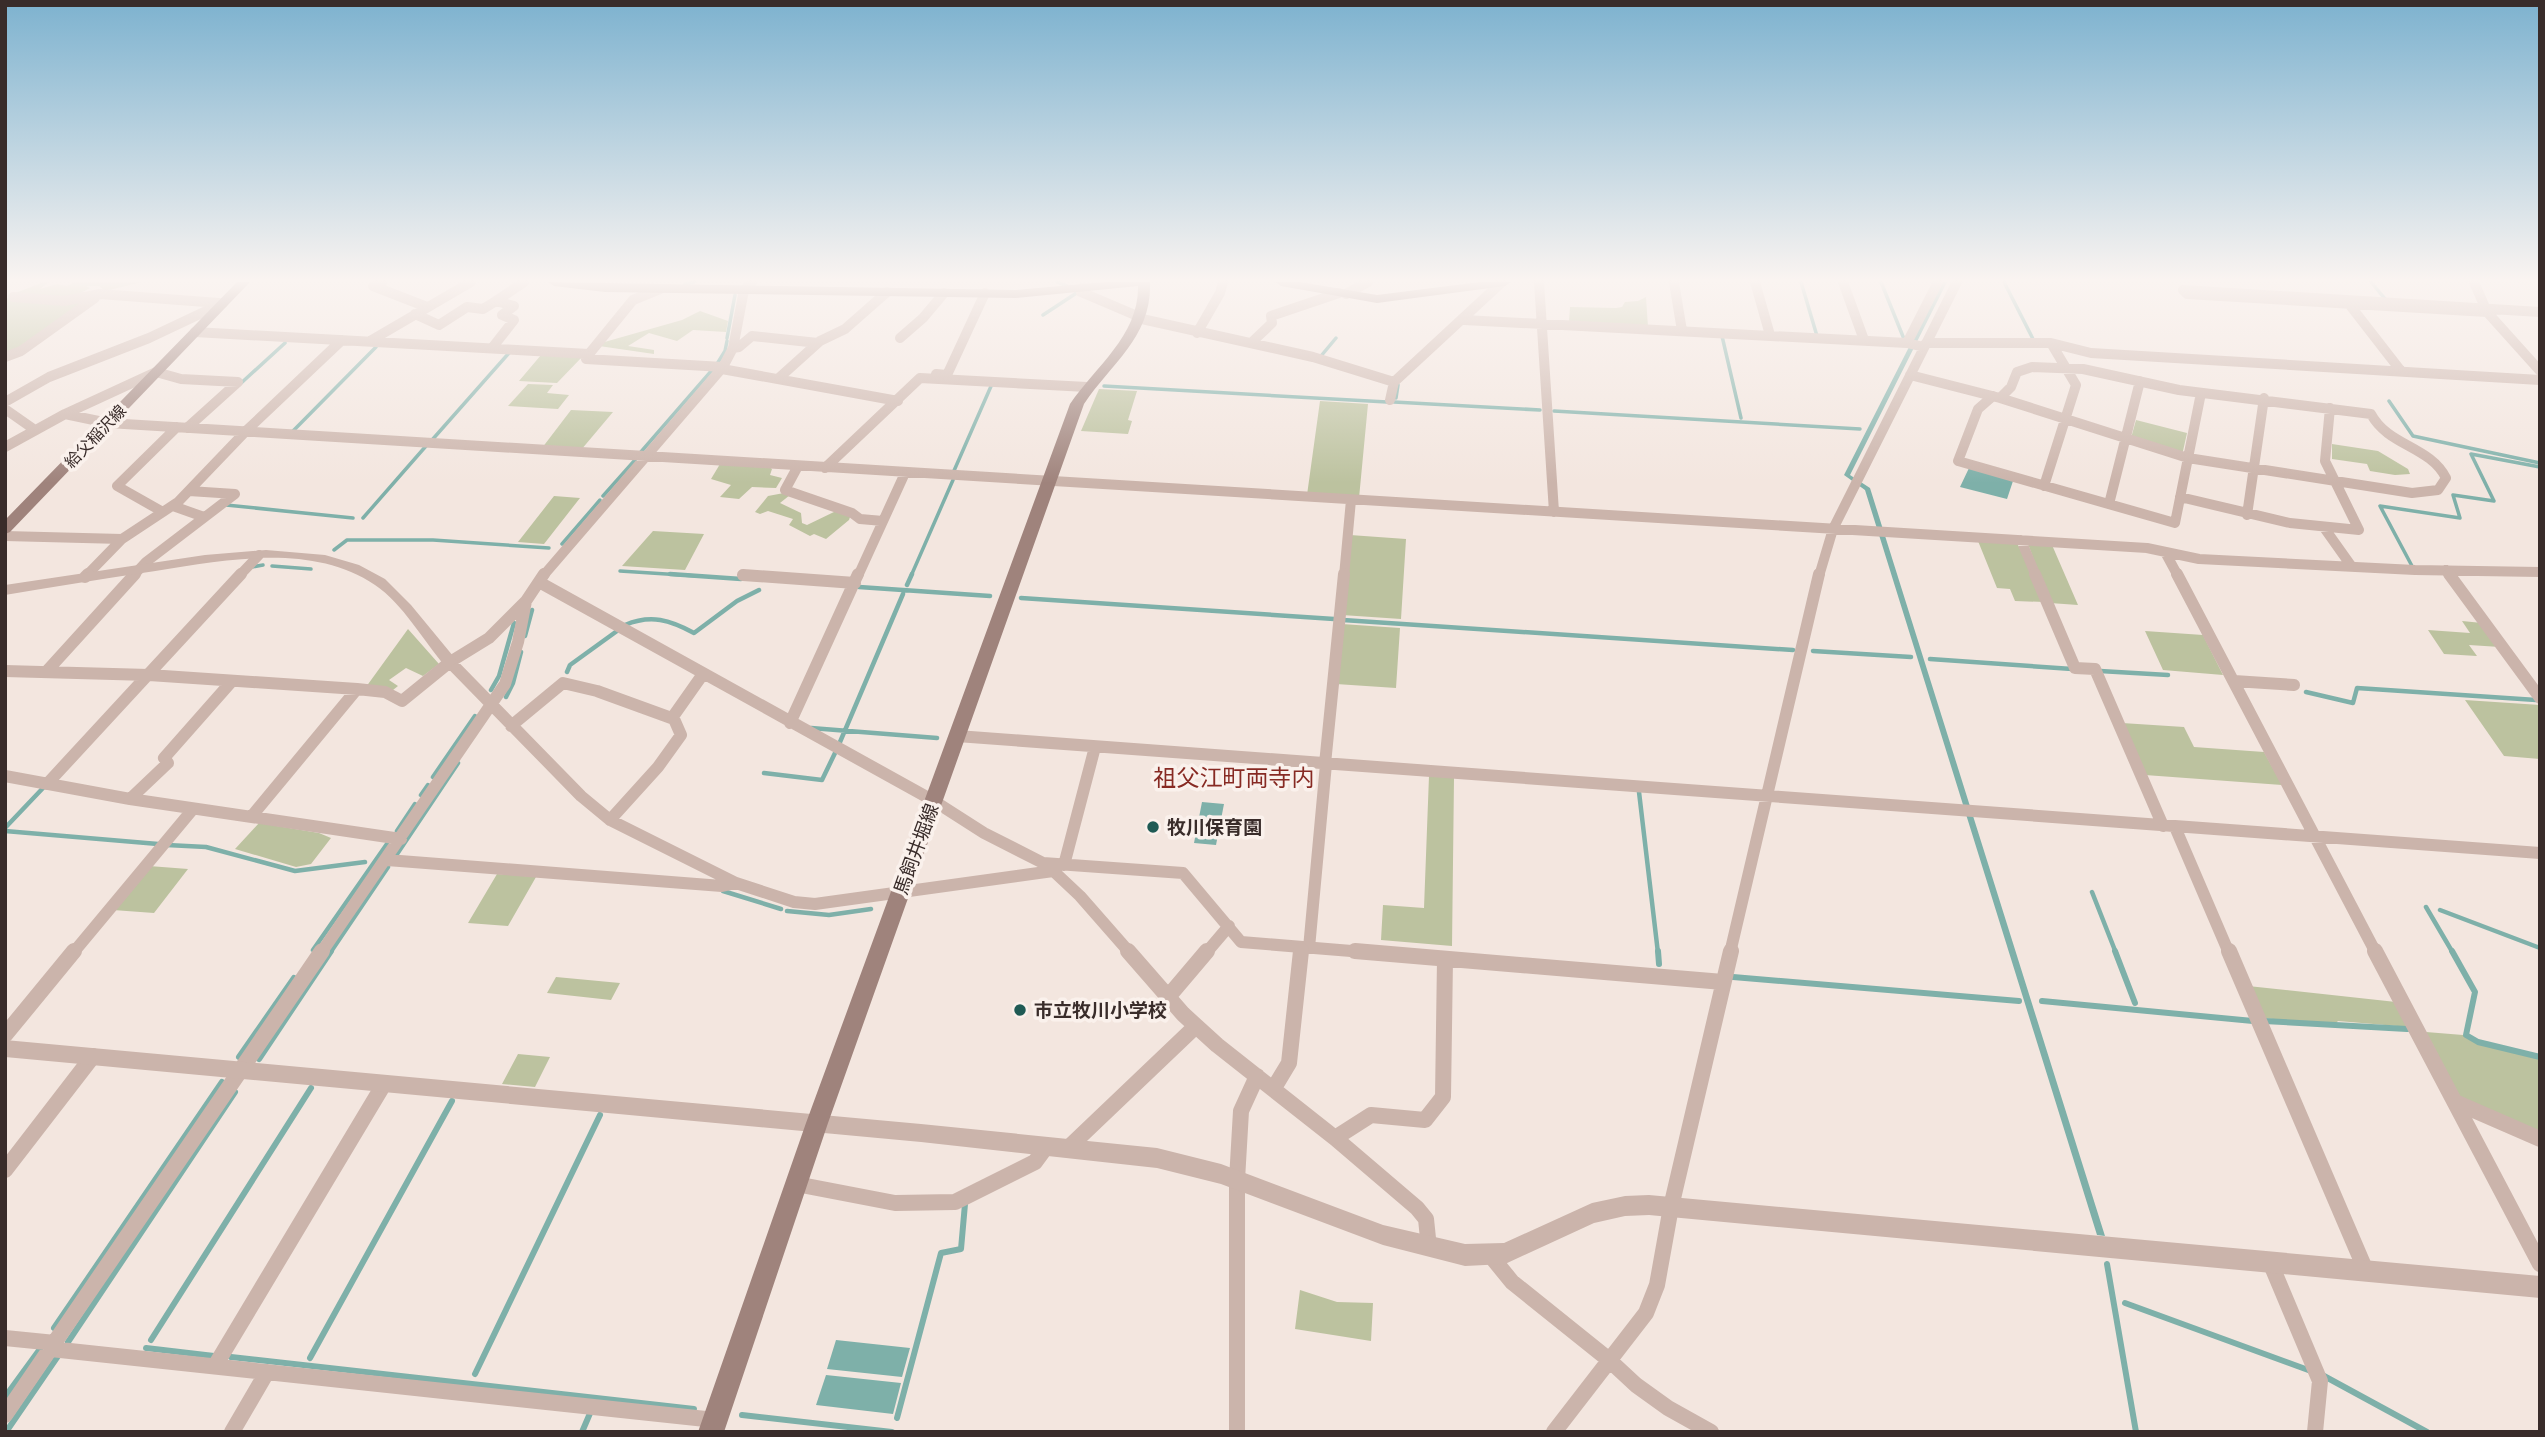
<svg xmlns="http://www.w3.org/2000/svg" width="2545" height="1437" font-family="'Archivo Narrow','Noto Sans JP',sans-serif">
	<rect width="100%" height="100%" fill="#f3e6df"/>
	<path fill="#bcc29f" d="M44 282H49L40 289 57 284 67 286 75 282H142L105 291 99 286H86L90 288 74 297 10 295Z
		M95 297 20 350 5 355V298L48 303Z
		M1646 297 1648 327 1569 322 1570 307 1616 308 1622 307 1625 302 1638 301Z
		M700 311 728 321 726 332 693 330 677 341 649 333 628 346 654 350V354L599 346 601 343 682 320Z
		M541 355 582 357 557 383 519 381Z
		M528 384 553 385 547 393 569 395 558 409 508 406Z
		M1099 389 1137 391 1128 420 1132 421 1128 434 1081 431Z
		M1320 401 1368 404 1359 498 1307 495Z
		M571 410 613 412 581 450 542 448Z
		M2136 420 2187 433 2183 451 2178 452 2131 438Z
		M2332 444 2378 451 2408 469 2410 474 2395 475 2370 471 2367 464 2332 459Z
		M720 464 769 467 772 469 770 475 782 478 776 488 752 487 739 499 720 497 731 485 711 479Z
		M784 493 790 495 780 503 801 513 802 523 807 525 836 511 850 517 849 520 826 539 814 534 810 536 789 525 793 519 768 511 760 514 755 512 768 496Z
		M554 496 580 498 544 544 518 542Z
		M653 531 704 534 685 570 622 566Z
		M1350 535 1406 539 1401 619 1342 615Z
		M1978 541 2017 543 2045 602 2015 601 2010 589 1997 588Z
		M2028 544 2052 545 2078 605 2050 603Z
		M2462 621 2482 623 2500 647 2469 645 2477 656 2444 654 2428 630 2470 633Z
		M1342 624 1400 628 1396 688 1336 684Z
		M408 629 439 664 423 676 406 668 389 680 398 686 393 690 366 687Z
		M2145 631 2203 635 2223 675 2163 670Z
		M2465 700 2540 705V759L2504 756Z
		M2122 723 2184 727 2194 747 2264 752 2282 785 2145 775Z
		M1429 776 1454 778 1452 946 1381 940 1383 905 1424 908Z
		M259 823 319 833 331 838 311 864 296 867 235 849Z
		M149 866 188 869 154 913 113 910Z
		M497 874 536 877 508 926 468 923Z
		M556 977 620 983 611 1000 547 993Z
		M2248 986 2396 1002 2409 1027 2338 1021 2334 1025 2263 1018Z
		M2426 1032 2463 1035 2477 1044 2540 1059V1135L2460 1097Z
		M518 1054 550 1057 535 1087 502 1084Z
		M1300 1290 1337 1302 1373 1303 1371 1341 1295 1329Z"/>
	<path fill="#7eb0a9" d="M1942 282H1947L1850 475 1870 488 2105 1236 2097 1235 1865 490 1844 475Z
		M1969 468 2013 481 2007 499 1960 487Z
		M1202 802 1224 804 1216 845 1194 843Z
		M836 1340 910 1348 902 1377 827 1369Z
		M826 1375 901 1383 893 1414 816 1405Z"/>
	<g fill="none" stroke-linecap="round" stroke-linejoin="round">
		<path stroke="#7eb0a9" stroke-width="3.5" d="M1057 282 1067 286
			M1801 282 1817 336
			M1881 282 1904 339
			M2004 282 2033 339
			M2371 282 2386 300
			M685 284 694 282
			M1043 315 1078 292
			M1722 336 1741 418
			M727 338 735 295
			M1321 356 1336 338
			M717 364 725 351 727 341
			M239 385 285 343
			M1104 386 1387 402
			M1396 398 1398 385
			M2389 401 2413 436 2540 463
			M1394 402 1540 410
			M1554 411 1860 429
			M293 431 376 347
			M432 440 509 353
			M640 453 713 369
			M953 473 992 384
			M603 496 635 460
			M226 505 353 518
			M363 518 426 446
			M562 544 600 500
			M334 550 347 540H433L549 548
			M272 566 311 569
			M2412 566 2380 506 2460 518 2453 495 2494 501 2471 454 2540 467
			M252 567 263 565
			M620 571 697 576
			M911 576 953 480"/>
		<path stroke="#7eb0a9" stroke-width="4.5" d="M670 574 741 579
			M907 585 912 574
			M859 587 990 596
			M1021 598 1334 619
			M1343 620 1793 650
			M625 625C651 614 670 620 694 633L737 601 759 590
			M525 636 532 610
			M1813 651 1911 657
			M1930 659 2072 669
			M2100 671 2168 675
			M567 672 570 665 617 631
			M491 690 499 676 514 623
			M2306 692 2353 703 2357 688 2536 700
			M506 697 513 683 521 652
			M811 728 937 738
			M840 742 903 594
			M764 773 822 780 835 753
			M433 777 475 716
			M1639 792 1658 953
			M421 795 428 785
			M5 828 43 788
			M5 831 158 844
			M397 831 415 804
			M167 845 206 847 295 871 365 862
			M395 857 458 763
			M723 891 781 909
			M2092 892 2116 953
			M2426 907 2453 953
			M2440 910 2540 948
			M787 911 829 915 871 909
			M313 950 387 844
			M330 953 388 867"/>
		<path stroke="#7eb0a9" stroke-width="6" d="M1658 951 1659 964
			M2115 951 2135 1003
			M2452 951 2475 992 2466 1035 2478 1042 2540 1057
			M1733 977 2019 1001
			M2042 1001 2253 1021
			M2264 1021 2407 1029
			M239 1057 294 978
			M259 1059 331 951
			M2107 1264 2136 1432
			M2125 1303 2311 1371
			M54 1328 222 1082
			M151 1340 311 1088
			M68 1342 235 1092
			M146 1348 214 1356
			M231 1357 694 1409
			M310 1358 452 1101
			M475 1374 600 1115
			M2324 1376 2427 1432
			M5 1397 40 1349
			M742 1415 892 1432
			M897 1418 941 1253 961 1249 965 1204
			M6 1432 58 1356
			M582 1432 591 1411"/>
		<path stroke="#cbb4ab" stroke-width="10" d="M382 282 373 286 427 307
			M1539 282 1554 512
			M1674 282 1682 331
			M1755 282 1770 335
			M1843 282 1864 340
			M2474 282 2487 312 2540 371
			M1082 288 1081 292 1142 318
			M1346 294 1368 282
			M13 297 64 301 100 294 219 303
			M2349 304 2401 371
			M2487 312 2187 294 2183 290 2540 312
			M415 314 439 325 467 307 483 309 496 301
			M1142 319 1313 357 1394 382 1502 282
			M1464 320 1907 343 1924 347
			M195 332 589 354 586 359 723 367
			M1197 333 1220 293 1223 282
			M900 338 923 318 944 293
			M370 341 471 282
			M1251 343 1272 323 1271 316 1339 293
			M1907 343 1938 282
			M1926 343H2051L2091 353 2540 380
			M492 348 514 320 502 315 514 306 496 301 524 282
			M733 348 739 347 752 336 818 343
			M589 354 633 300 660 289
			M5 357 21 351 95 298
			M2032 367 2083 369 2179 390 2371 414C2388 446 2430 446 2446 478L2438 490 2412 493 2188 458 2000 398 2011 387 2017 372Z
			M722 369 898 401
			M936 374 947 375 985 293
			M1910 375 2000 398
			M780 377 820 341 845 329 887 292
			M1993 396 1978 409 1958 461 2175 523 2201 393
			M1390 400 1394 382
			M5 402 49 377 149 338 223 303
			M5 409 35 430
			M65 414 108 423 2147 548 2199 559 2415 570 2540 572
			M5 447 65 414 156 372 181 379 238 382 187 428
			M798 466 785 490 852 513 860 519 883 521
			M825 468 920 378 1087 387
			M2044 486 2076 385 2051 343
			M2180 497 2290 523 2359 530 2325 461 2330 408
			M2109 504 2140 381
			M173 506 204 517
			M163 512 117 486 177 427
			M2247 515 2264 398
			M2325 529 2352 567
			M5 536 122 539
			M2021 540 2036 576
			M2165 552 2178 576
			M2446 570 2450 576
			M743 575 758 576
			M86 576 122 539 178 502 246 431 342 340
			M133 576 146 562 235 494 189 491
			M239 576 259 555
			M543 576 723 367 733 348 744 290 752 282
			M858 576 905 473
			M1344 576 1351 500
			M1819 576 1833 529 1957 282"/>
		<path stroke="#cbb4ab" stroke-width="12" d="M2035 574 2075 668 2095 669 2163 826
			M2177 574 2376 953
			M2449 574 2540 698
			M743 575 855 583
			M85 577 88 574
			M539 582 934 801 984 833 1047 865 1080 896 1130 953
			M450 662 581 796 610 820 736 883 794 902 815 904 1053 871
			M5 671 149 675 357 689 385 692 402 701 450 662 489 638 526 601 544 574
			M46 672 135 574
			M2234 681 2294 685
			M672 718 703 674
			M790 723 858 574
			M511 726 563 683 597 691 674 719 681 735 658 767 610 820
			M957 736 2540 853
			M1325 764 1344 574
			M5 776 130 799 401 839
			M47 784 241 574
			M130 799 168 763 164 758 232 681
			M251 817 357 689
			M2175 827 2229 953
			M387 860 722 886 736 883
			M1043 863 1183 873 1241 942 1376 953
			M1064 865 1095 747
			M1309 948 1326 764
			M73 953 193 809
			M321 953 505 684 518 642 526 601
			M1206 953 1229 926
			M1301 953 1302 947
			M1730 953 1819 574"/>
		<path stroke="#cbb4ab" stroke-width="16" d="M1128 951 1183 1014 1217 1045 1335 1138 1417 1208 1426 1219 1429 1248
			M1355 951 1723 982
			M2229 951 2366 1271
			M2375 951 2540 1264
			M1168 997 1207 951
			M5 1035 74 951
			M1274 1088 1289 1063 1301 951
			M2455 1102 2540 1139
			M1335 1138 1371 1115 1425 1120 1443 1097 1445 959
			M1067 1149 1196 1026
			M5 1170 93 1056
			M796 1184 895 1203 955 1202 1035 1162 1046 1147
			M1490 1255 1512 1282 1608 1359 1636 1385 1668 1408 1711 1432
			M2270 1262 2320 1381 2315 1432
			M5 1338 55 1343
			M51 1349 715 1420
			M215 1366 384 1084
			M5 1415 322 951
			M232 1432 267 1372
			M1237 1432V1180L1241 1111 1257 1076
			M1554 1432 1646 1313 1657 1285 1671 1207 1731 951"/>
		<path fill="#cbb4ab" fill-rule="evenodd" d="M266 550 325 555 359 565 385 579 411 605 458 662 450 667 445 666C423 640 403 604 375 585 308 540 216 562 142 573 96 580 51 587 5 595V585L205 555Z
			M5 1040 921 1124 1157 1148 1221 1164 1383 1225 1465 1244 1504 1243 1592 1203 1625 1196 1649 1195 2540 1276V1298L1649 1215 1625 1216 1594 1223 1505 1264 1465 1266 1383 1245 1221 1184 1157 1168 921 1142 5 1057Z"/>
		<path fill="#9f837c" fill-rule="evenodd" d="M237 282H250L10 532 5 534V520Z
			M548 282 1016 290 1105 282H1150C1152 337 1112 362 1084 404L828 1123 724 1432H698L806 1123 1070 404C1096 366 1139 335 1138 286L1016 298 605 292 554 286Z
			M1275 282H1300L1377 295 1480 282H1511L1505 286 1377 303 1281 286Z"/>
	</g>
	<linearGradient id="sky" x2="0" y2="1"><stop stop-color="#7db2cf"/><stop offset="0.58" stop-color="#faf4f1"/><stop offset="1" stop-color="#faf4f1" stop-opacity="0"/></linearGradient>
	<rect width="2545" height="483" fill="url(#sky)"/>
	<g fill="#1f5a54" stroke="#faf1ec" stroke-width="2.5">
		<circle cx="1153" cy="827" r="7"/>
		<circle cx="1020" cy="1010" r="7"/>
	</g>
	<g text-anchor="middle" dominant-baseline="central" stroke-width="7" stroke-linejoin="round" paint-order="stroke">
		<g font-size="16" fill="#392c2a" stroke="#faf1ec">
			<text transform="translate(95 436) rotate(-46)">給父稲沢線</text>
		</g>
		<g font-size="19" font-weight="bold" fill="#392c2a" stroke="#faf1ec" text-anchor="start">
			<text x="1167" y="827">牧川保育園</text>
			<text x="1034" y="1010">市立牧川小学校</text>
		</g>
		<g font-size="19" fill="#392c2a" stroke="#faf1ec">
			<text transform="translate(916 849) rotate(-70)">馬飼井堀線</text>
		</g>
		<g font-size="23" fill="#872a23" stroke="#faf1ec">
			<text x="1234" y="777">祖父江町両寺内</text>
		</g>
	</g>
	<rect width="2545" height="1437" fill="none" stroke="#392c2a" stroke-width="14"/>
</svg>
